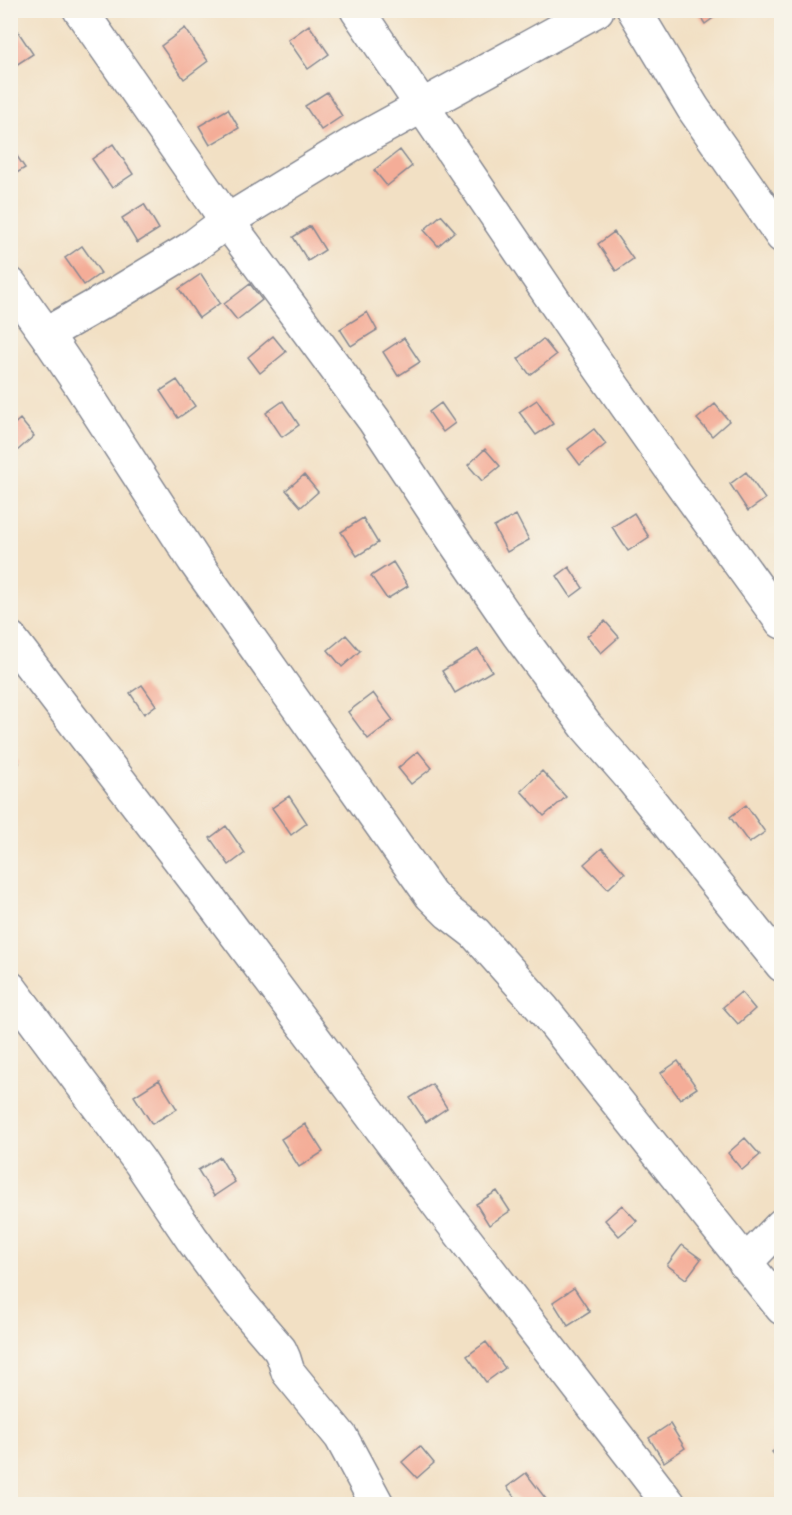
<svg xmlns="http://www.w3.org/2000/svg" width="792" height="1515" font-family="Mynerve,sans-serif">
	<rect width="100%" height="100%" fill="#f7f3e8"/>
	<filter id="ink" filterUnits="userSpaceOnUse"><feTurbulence type="fractalNoise" baseFrequency=".0167" numOctaves="2"/><feDisplacementMap in="SourceGraphic" scale="12" xChannelSelector="R" yChannelSelector="G"/><feConvolveMatrix kernelMatrix="1 2 1 2 8 2 1 2 1" color-interpolation-filters="sRGB"/></filter>
	<filter id="wash" filterUnits="userSpaceOnUse"><feTurbulence type="fractalNoise" baseFrequency=".008" numOctaves="4" result="noise"/><feDisplacementMap in="SourceGraphic" scale="24" xChannelSelector="R" yChannelSelector="G"/><feGaussianBlur stdDeviation="1.35" result="paint"/><feColorMatrix in="noise" values="0 0 0 0 0 0 0 0 0 0 0 0 0 0 0 0 0 1.4 0 .05"/><feComposite in="paint" operator="in"/></filter>
	<g filter="url(#wash)">
		<rect width="100%" height="100%" fill="#f2e0c4"/>
		<g id="blocks">
			<path fill="#f4ad98" d="M696 10H718L720 13 705 24Z
				M309 25 329 54 308 69 288 40Z
				M185 28 208 61 184 79 161 46Z
				M17 30 33 54 16 65 10 57V34Z
				M327 92 342 116 321 130 305 106Z
				M228 109 239 128 210 145 199 126Z
				M113 144 133 174 112 188 92 159Z
				M10 146 25 168 10 177Z
				M400 150 412 166 387 186 374 170Z
				M144 204 159 229 137 243 122 218Z
				M441 215 455 231 438 246 424 230Z
				M310 226 325 250 308 261 293 237Z
				M614 232 633 259 616 271 598 244Z
				M82 246 101 273 84 285 65 258Z
				M201 274 220 303 199 318 179 289Z
				M250 284 262 300 237 320 224 304Z
				M367 312 377 330 351 346 340 329Z
				M273 336 286 352 260 373 248 357Z
				M404 338 420 362 398 376 383 352Z
				M543 339 556 355 530 375 518 359Z
				M177 380 195 406 178 418 160 391Z
				M537 400 553 424 536 435 519 412Z
				M283 401 299 425 282 437 266 413Z
				M441 403 455 423 443 432 429 412Z
				M715 404 729 421 712 436 697 419Z
				M20 419 34 436 17 451 10 443V428Z
				M594 429 606 444 580 465 568 449Z
				M485 449 500 466 482 481 468 465Z
				M746 472 765 499 748 511 730 484Z
				M304 475 318 492 301 507 286 490Z
				M634 513 649 537 628 551 612 527Z
				M516 515 529 540 507 552 494 527Z
				M363 518 378 543 357 556 341 532Z
				M393 562 408 586 387 599 371 576Z
				M569 567 583 588 571 597 557 576Z
				M605 621 619 637 601 653 587 636Z
				M346 635 360 651 342 667 328 650Z
				M478 649 492 671 455 693 442 671Z
				M142 685 156 705 144 714 130 693Z
				M373 693 393 720 368 739 348 712Z
				M10 751 19 763 10 770Z
				M418 751 432 768 411 784 398 768Z
				M542 771 566 797 544 816 521 791Z
				M289 796 307 823 291 835 272 808Z
				M746 805 765 832 749 843 730 817Z
				M226 826 245 853 229 865 210 838Z
				M602 848 625 873 608 889 584 864Z
				M741 992 755 1009 738 1024 723 1007Z
				M678 1061 697 1088 680 1099 661 1073Z
				M159 1080 177 1109 152 1124 134 1096Z
				M432 1084 447 1108 426 1122 410 1098Z
				M305 1124 323 1152 299 1167 281 1139Z
				M745 1138 760 1155 742 1170 728 1153Z
				M220 1157 235 1182 214 1196 198 1170Z
				M497 1191 510 1211 489 1225 476 1204Z
				M622 1205 637 1221 619 1236 605 1220Z
				M682 1245 701 1259 686 1279 667 1265Z
				M574 1288 590 1312 568 1326 553 1302Z
				M486 1342 505 1368 486 1382 467 1356Z
				M670 1424 685 1448 664 1462 649 1438Z
				M782 1445V1464L772 1452Z
				M420 1446 434 1463 417 1478 402 1462Z
				M526 1473 546 1499 539 1504H521L507 1487Z"/>
		</g>
	</g>
	<g filter="url(#ink)">
		<use href="#blocks" fill-opacity="0" stroke="#868891" stroke-width="1.5"/>
		<g fill="none" stroke-linecap="round" stroke-linejoin="round">
			<g stroke="#868891" stroke-width="36">
				<path id="minor" d="M80 10 131 83 227 221 374 420 446 529 518 634 586 726 629 775 782 965
					M357 10 588 351 674 473 782 622
					M634 10 693 108 782 236
					M10 284 46 334 79 383 194 560 431 895 449 913 475 933 543 1009 782 1308
					M46 334 111 297 190 249 227 221 351 145 597 10
					M10 638 206 894 441 1208 669 1504
					M10 988 140 1162 192 1239 233 1295 280 1350 284 1359 288 1372 341 1437 377 1504
					M745 1263 782 1225"/>
			</g>
			<use href="#minor" stroke="#fff" stroke-width="33"/>
		</g>
	</g>
	<rect width="792" height="1515" fill="none" stroke="#f7f3e8" stroke-width="36"/>
</svg>
